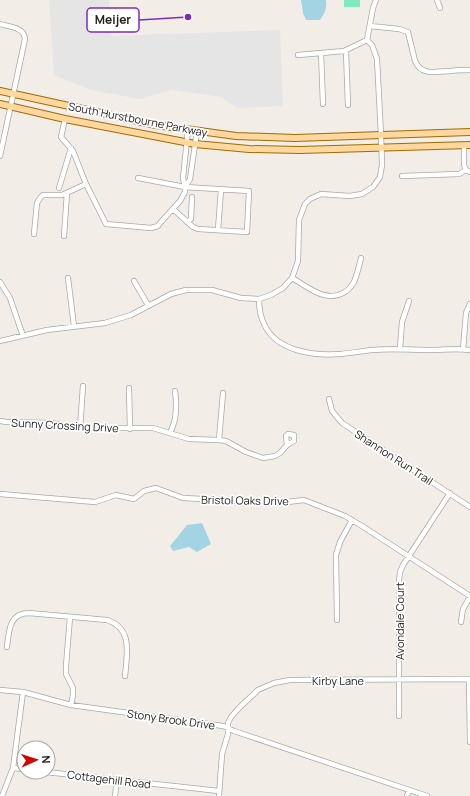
<svg xmlns="http://www.w3.org/2000/svg" width="470" height="796" font-family="Manrope,sans-serif">
	<rect width="100%" height="100%" fill="#f2eee7"/>
	<path fill="#7ee8c1" d="M344 0H360V7H344Z"/>
	<path fill="#e5e5e5" d="M49 0H109L111 36 280 30 283 106 237 108 221 97 172 90 140 99 91 90 54 75Z"/>
	<path fill="#a3d4e3" d="M301 0H326C327 9 325 13 320 20H306L303 13Z
		M202 523 211 544 197 552 189 547 173 551 170 546 187 525Z"/>
	<g fill="none" stroke-linecap="round" stroke-linejoin="round">
		<g stroke="#a8a8a8" stroke-width="6">
			<path id="minor" d="M437 0 440 8
				M0 24C10 27 24 27 25 39L0 156
				M370 26 399 29 408 32 415 61C422 77 437 71 451 71 457 70 464 70 470 70
				M346 51 348 105
				M321 53 323 104
				M298 55 344 51 367 40
				M65 119 61 137 73 151 86 184 106 224 151 228 158 226 160 223 180 201 185 192V187L190 179 197 131
				M464 145V165L466 170 470 172
				M402 176 459 174 466 170
				M138 178 185 187 249 191 247 232 198 229 193 227 173 209
				M185 187 183 178 188 130
				M59 188 71 148
				M187 222 191 219 192 197
				M218 230 221 190
				M34 234 37 203 40 198 43 195H62L86 184
				M64 236 67 193
				M68 278 74 326
				M292 278C307 286 325 303 343 293 348 291 351 287 354 282 357 275 359 266 361 258
				M134 281 148 305
				M0 282 10 298 23 336
				M259 299C259 309 260 317 265 326 278 352 316 356 341 354 352 353 362 351 372 350 393 348 410 350 430 350 444 350 457 348 470 350
				M0 341 47 330 105 323 131 315 171 294 186 290H212L241 298 259 299 271 295 283 288 292 278 298 261 299 220 305 204 310 199 321 194 350 196 362 194 373 187 380 177 382 165 381 135 377 59 372 45 367 40 373 8 376 0
				M400 348 402 322 409 301
				M463 349 466 313 470 304
				M129 388 130 429
				M329 399 332 411 342 423 470 507
				M0 421 7 422 51 423 80 428H153L189 439 219 440 226 441 246 452 263 458 275 456 280 453 287 445 294 441V435L288 434 286 436 287 445
				M80 428 83 386
				M170 433C177 420 177 405 175 391
				M219 440 223 393
				M0 494 95 502 116 495 134 499 144 491 156 488 183 498 279 503 304 500 345 516 362 526 470 596
				M70 617 66 666V674L73 688V695L71 705
				M337 620 336 555 340 542 352 520
				M461 622 463 609 470 597
				M7 647C9 631 9 613 29 613L107 620C133 628 127 654 125 676
				M469 679 470 742
				M0 690 23 692 71 705 223 726 234 731 427 796
				M399 716V581L400 572 403 565 450 493
				M13 768 24 769
				M46 772 219 791
				M2 796 13 768 23 692
				M115 796 117 780
				M219 796 222 754 228 734V723L231 717 239 708 258 690 274 683 290 680 470 679
				M407 796 409 790"/>
		</g>
		<g stroke="#9e6c00" stroke-width="8">
			<path id="major" d="M0 91 156 125 236 136 295 138 470 132
				M0 104 65 119 195 144 249 149 300 150 470 145"/>
		</g>
		<use href="#minor" stroke="#fff" stroke-width="4.5"/>
		<use href="#major" stroke="#ffd79f" stroke-width="6"/>
	</g>
	<g text-anchor="middle" dominant-baseline="central" stroke-width="3.5" stroke-linejoin="round" paint-order="stroke">
		<g font-size="11" fill="#212121" stroke="#fff">
			<text transform="translate(138 119) rotate(11)">South Hurstbourne Parkway</text>
			<text transform="translate(65 425) rotate(3)">Sunny Crossing Drive</text>
			<text transform="translate(394 457) rotate(33)">Shannon Run Trail</text>
			<text transform="translate(245 500) rotate(1)">Bristol Oaks Drive</text>
			<text transform="translate(399 621) rotate(-90)">Avondale Court</text>
			<text x="338" y="680">Kirby Lane</text>
			<text transform="translate(171 719) rotate(8)">Stony Brook Drive</text>
			<text transform="translate(109 779) rotate(7)">Cottagehill Road</text>
		</g>
	</g>
	<path fill="none" stroke="#7b2cbf" stroke-width="1.5" d="M188 17L139 20"/>
	<circle fill="#7b2cbf" stroke="#fff" stroke-width="1.5" cx="188" cy="17" r="4"/>
	<rect fill="#fff" stroke="#7b2cbf" stroke-width="1.5" x="87" y="8" width="52" height="24" rx="4"/>
	<g font-size="12" text-anchor="middle" font-weight="bold" fill="#212121">
		<text x="113" y="24">Meijer</text>
	</g>
	<g transform="translate(36 760) rotate(87)"><circle r="19" fill="#ffffff" stroke="#a6a6a6"/>
	<path d="M0-3L7 15L0 10L-7 15Z" fill="#d20400"/>
	<text y="-6" font-size="11" font-weight="bold" text-anchor="middle" fill="#212121">N</text>
	</g>
</svg>
